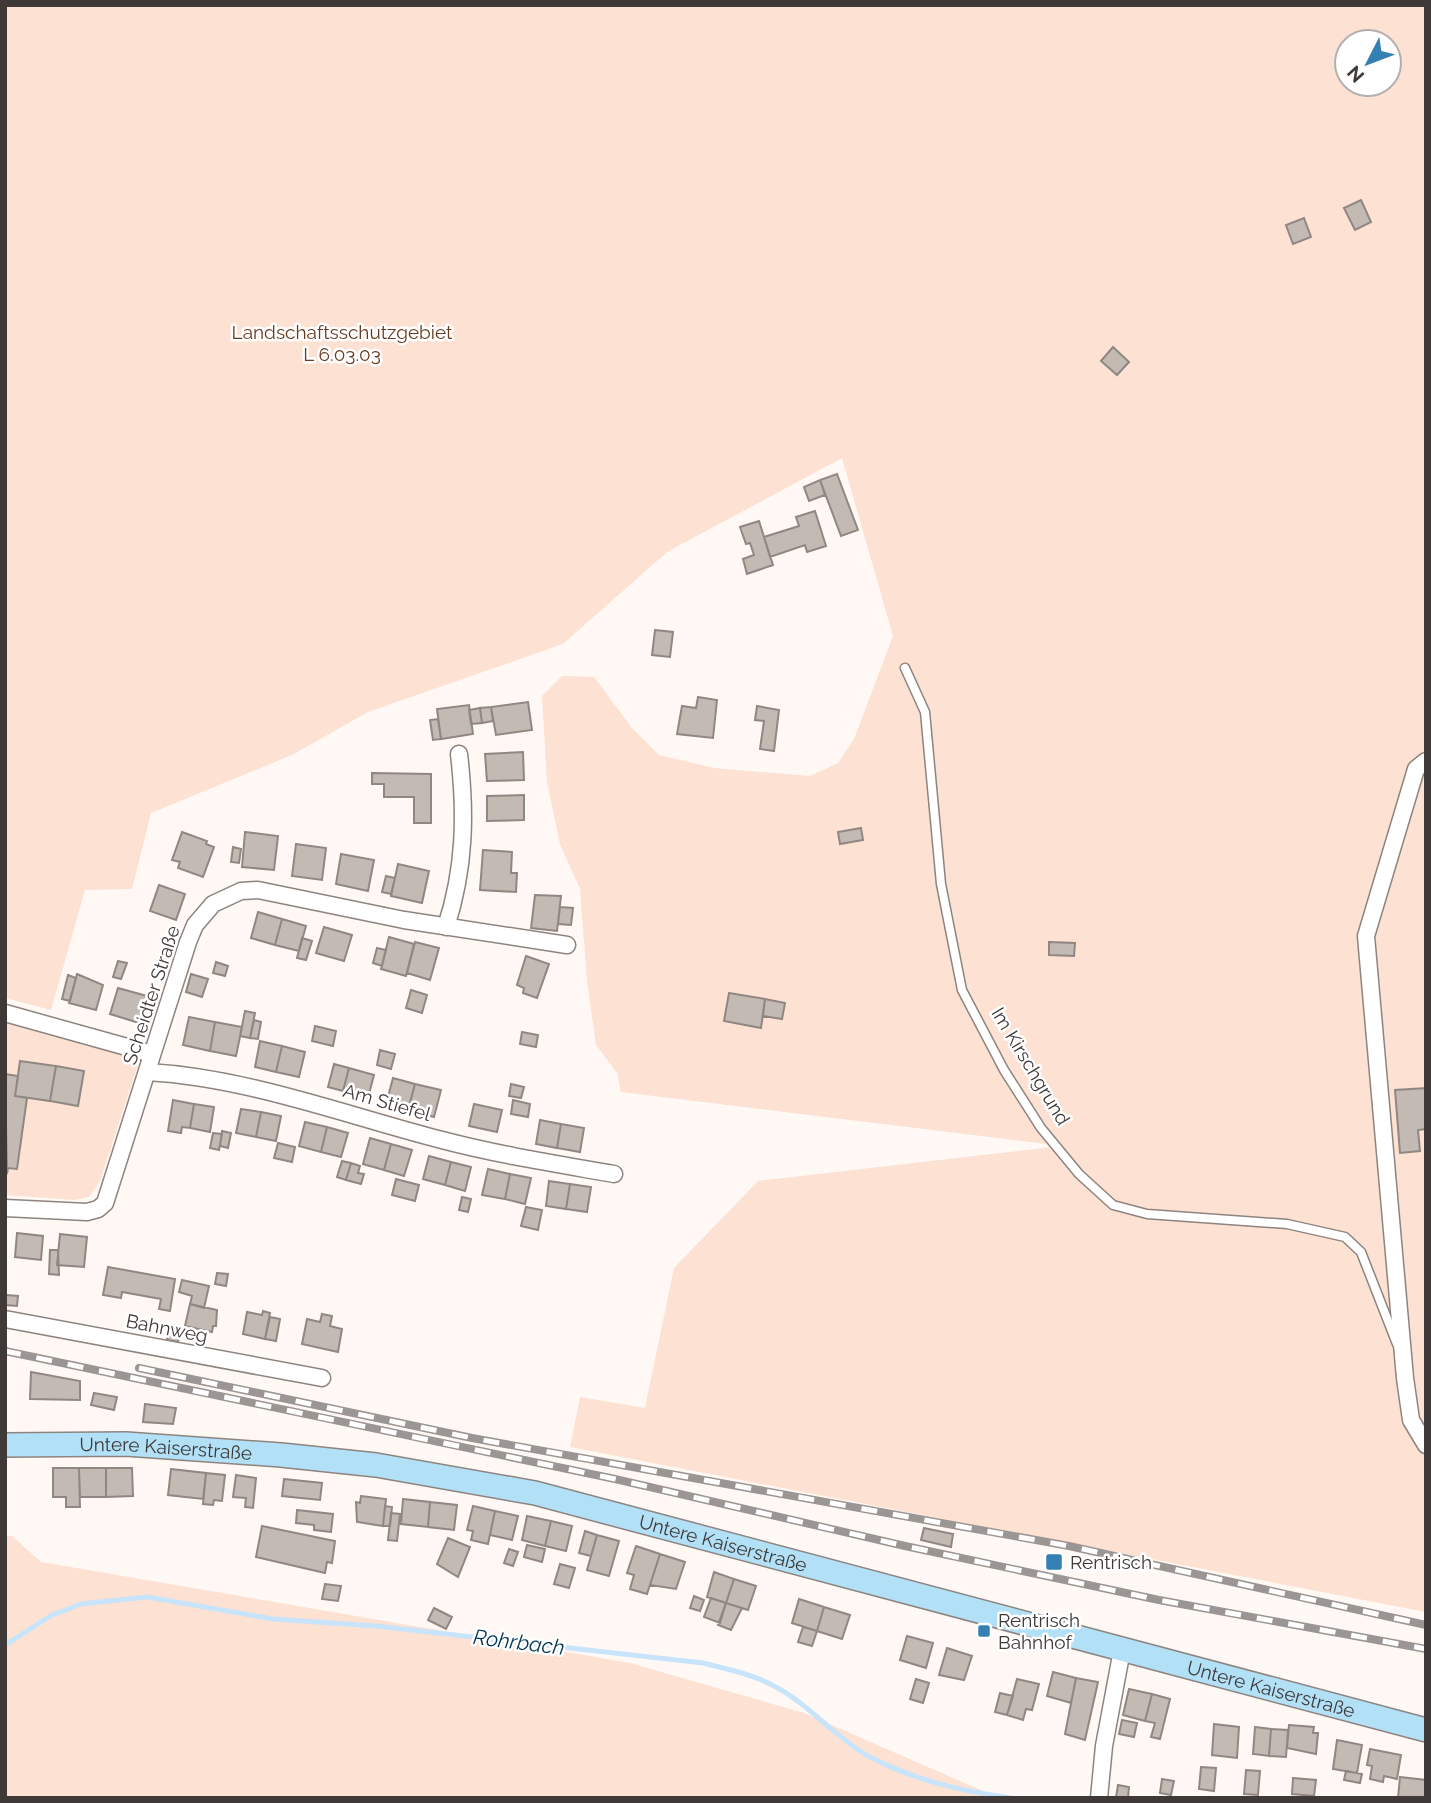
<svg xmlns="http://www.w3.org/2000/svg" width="1431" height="1803" font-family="Raleway,sans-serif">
	<rect width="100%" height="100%" fill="#fff8f5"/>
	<path fill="#fde1d2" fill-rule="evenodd" d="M5 5H1426V1612L570 1447 580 1397 645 1408 674 1268 758 1181 1062 1146 621 1092 617 1073 596 1045 587 981 580 889 560 844 547 782 542 696 562 676 594 677 632 728 659 755 714 768 810 776 838 763 854 739 893 636 842 458 667 552 563 644 368 712 292 755 151 813 132 889 85 890 51 1010 5 998ZM1347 42H1389V84H1347Z
		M5 1023 131 1057 138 1065 100 1181 89 1197 75 1200 5 1195Z
		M5 1536H12L41 1562 630 1663 804 1713 999 1798H5Z"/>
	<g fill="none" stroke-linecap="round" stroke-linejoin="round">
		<path stroke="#c8e4fb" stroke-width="5" d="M5 1645 52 1615 81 1604 147 1597 273 1619 376 1626 703 1663C727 1669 752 1674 774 1686 809 1704 834 1737 868 1756 913 1780 961 1791 1011 1798"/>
	</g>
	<path fill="#c4bab4" stroke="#918782" stroke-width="2" d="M1361 200 1371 222 1355 230 1344 208Z
		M1304 218 1311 237 1293 244 1286 225Z
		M1113 347 1129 362 1117 375 1101 361Z
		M837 474 858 530 841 536 820 480Z
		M820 480 825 495 809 501 804 487Z
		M815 511 826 546 807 552 805 545 770 557 764 537 799 526 796 517Z
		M759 521 773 565 747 574 743 559 754 555 750 543 746 544 740 527Z
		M655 630 673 632 670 657 652 655Z
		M698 697 717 700 713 738 677 734 682 706 696 708Z
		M528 702 532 730 496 735 491 707Z
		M469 705 473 734 441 739 437 709Z
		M757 706 779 710 774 751 760 749 764 721 755 720Z
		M491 707 493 721 482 723 480 708Z
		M480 708 482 723 471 724 469 710Z
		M438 719 441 739 433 740 430 720Z
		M523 752 524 780 487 781 485 754Z
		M372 773 431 774V823H414V797H384V784H372Z
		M524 795V820L487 821V796Z
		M861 828 863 840 840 844 838 832Z
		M182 832 207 841 206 844 214 847 203 877 178 868 180 862 172 860Z
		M245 832 278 836 274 870 242 867Z
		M296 844 326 848 322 880 292 876Z
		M233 847 241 849 239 863 231 862Z
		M483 850 512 852 511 873H517L516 892 480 890Z
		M341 854 374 860 368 891 336 884Z
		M398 864 429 871 422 903 391 896Z
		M386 876 395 878 391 894 382 892Z
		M159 885 185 894 176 920 150 911Z
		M535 895 561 896 557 931 531 928Z
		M560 907 573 908 571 925 558 924Z
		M258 912 282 919 275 945 251 938Z
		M282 919 306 926 299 951 275 945Z
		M324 927 352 935 344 961 316 953Z
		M389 937 414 944 406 976 381 969Z
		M302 938 312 941 306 960 297 958Z
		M415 942 439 948 430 980 407 973Z
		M1049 942 1075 943 1074 956 1049 955Z
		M377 948 386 950 382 966 373 963Z
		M526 956 549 964 537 998 523 993 524 988 517 985Z
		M118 961 127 963 121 979 113 977Z
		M216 962 228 966 225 976 213 973Z
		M77 974 103 985 96 1010 69 1003Z
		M191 974 208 979 202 997 186 992Z
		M68 975 76 978 70 1001 62 999Z
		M118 988 147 996 139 1023 110 1014Z
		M411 990 427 995 422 1013 406 1008Z
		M729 993 765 999 761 1028 724 1021Z
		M765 999 785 1003 782 1019 763 1016Z
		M245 1011 255 1013 250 1038 240 1036Z
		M189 1017 215 1022 210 1051 183 1045Z
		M254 1020 261 1022 258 1039 250 1038Z
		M215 1022 242 1027 236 1056 210 1051Z
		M315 1026 336 1031 333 1046 312 1041Z
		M522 1032 538 1035 536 1047 520 1044Z
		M260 1041 282 1046 276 1072 255 1067Z
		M282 1046 305 1052 299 1077 276 1072Z
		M380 1050 395 1054 391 1069 377 1065Z
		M20 1061 56 1066 50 1101 15 1096Z
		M334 1064 349 1068 343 1091 328 1087Z
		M56 1066 84 1071 78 1106 50 1101Z
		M349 1068 374 1075 368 1098 343 1091Z
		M5 1074 18 1076 15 1096 27 1098 17 1169 8 1168 7 1174Z
		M393 1078 415 1084 408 1110 386 1104Z
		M415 1084 441 1090 434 1117 408 1110Z
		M511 1084 524 1087 521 1098 509 1096Z
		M1426 1088V1129L1418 1130 1420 1151 1400 1153 1395 1090Z
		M173 1100 194 1104 190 1128 182 1127 181 1133 168 1131Z
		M513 1100 530 1104 528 1117 511 1114Z
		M194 1104 214 1107 210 1132 190 1128Z
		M474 1104 502 1110 497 1132 469 1126Z
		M241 1109 261 1112 256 1137 236 1133Z
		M261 1112 281 1116 276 1141 256 1137Z
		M540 1120 561 1124 557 1148 536 1144Z
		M305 1122 327 1127 321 1152 299 1146Z
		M561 1124 584 1128 580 1152 557 1148Z
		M327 1127 348 1133 341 1157 321 1152Z
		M222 1131 231 1133 228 1148 220 1146Z
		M213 1133 222 1134 219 1150 210 1148Z
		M370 1138 391 1144 384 1170 363 1164Z
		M278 1143 295 1147 292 1162 274 1158Z
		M391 1144 412 1150 404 1176 384 1170Z
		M429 1156 451 1162 445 1185 423 1179Z
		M342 1161 351 1163 346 1180 337 1177Z
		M451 1162 471 1167 465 1191 445 1185Z
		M351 1163 360 1166 358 1173 364 1174 361 1184 346 1180Z
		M488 1169 510 1174 505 1199 482 1195Z
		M510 1174 531 1178 525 1204 505 1199Z
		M396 1179 419 1185 415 1201 392 1195Z
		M549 1181 570 1184 566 1209 546 1206Z
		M570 1184 591 1187 587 1212 566 1209Z
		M462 1197 471 1199 468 1212 459 1210Z
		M526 1207 542 1210 538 1230 521 1226Z
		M17 1233 43 1236 41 1260 15 1257Z
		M60 1234 87 1237 84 1267 57 1265Z
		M50 1250H58L59 1275 49 1274Z
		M108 1267 175 1279 170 1311 159 1309 161 1299 122 1292 121 1298 103 1295Z
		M217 1273 228 1274 226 1286 215 1284Z
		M182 1280 209 1286 204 1308 190 1304 192 1296 179 1292Z
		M6 1295 18 1296 17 1306 5 1305Z
		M190 1304 217 1310 216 1326H213L212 1332 185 1326Z
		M263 1311 270 1313 265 1339 243 1334 247 1312 262 1315Z
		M322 1314 332 1316 330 1326 342 1329 338 1352 302 1344 307 1319 320 1322Z
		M270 1317 280 1319 276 1341 265 1339Z
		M170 1325 181 1327 178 1342 167 1340Z
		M31 1372 80 1381V1400L30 1399Z
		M94 1393 117 1397 114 1410 91 1405Z
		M145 1404 176 1408 173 1424 143 1422Z
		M53 1468H79L80 1507H66V1497H53Z
		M79 1468H106V1497H80Z
		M106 1468H132L133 1496 106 1497Z
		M171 1469 206 1473 203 1499 168 1495Z
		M206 1473 225 1475 222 1501 214 1500 213 1505 203 1504Z
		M236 1475 256 1478 253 1508 245 1507 246 1498 233 1497Z
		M284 1479 322 1483 320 1500 282 1496Z
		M361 1496 386 1499 383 1526 357 1522 356 1502 360 1503Z
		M403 1499 430 1502 428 1527 401 1524Z
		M430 1502 457 1505 454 1530 428 1527Z
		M385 1506 392 1507 390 1526H383Z
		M473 1506 495 1511 488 1544 471 1540 473 1531 467 1530Z
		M297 1510 333 1514 331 1532 314 1530V1525L296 1523Z
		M495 1511 518 1516 512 1540 490 1535Z
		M391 1513 400 1514 397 1541 388 1540Z
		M527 1516 551 1521 545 1546 522 1540Z
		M551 1521 572 1526 566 1551 545 1546Z
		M262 1526 335 1541 332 1563 327 1562 325 1573 256 1557Z
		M924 1528 953 1534 951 1547 921 1540Z
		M585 1531 597 1535 591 1556 579 1553Z
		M597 1535 619 1541 609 1576 587 1570Z
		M448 1538 470 1547 458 1577 437 1564Z
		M527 1545 545 1549 542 1562 524 1557Z
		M636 1546 660 1554 647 1594 630 1589 634 1575 627 1573Z
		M509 1549 518 1552 513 1566 504 1563Z
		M660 1554 685 1562 676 1589 650 1585Z
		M560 1564 575 1568 569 1588 554 1584Z
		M714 1572 734 1579 726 1603 707 1597Z
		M734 1579 756 1586 748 1610 726 1603Z
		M325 1584 341 1586 338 1601 322 1599Z
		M694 1596 704 1600 700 1611 690 1608Z
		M711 1598 726 1603 720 1623 704 1617Z
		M799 1599 824 1607 817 1631 792 1623Z
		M726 1603 742 1608 731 1630 718 1625Z
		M824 1607 850 1615 842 1639 817 1631Z
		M434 1608 452 1617 446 1629 428 1620Z
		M803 1627 817 1631 812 1646 798 1642Z
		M907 1636 933 1643 926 1668 900 1660Z
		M947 1648 972 1656 964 1680 939 1675Z
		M1053 1672 1076 1678 1071 1703 1047 1696Z
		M1076 1678 1098 1682 1085 1740 1065 1734Z
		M916 1679 929 1683 923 1703 910 1699Z
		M1017 1679 1039 1684 1032 1710 1026 1709 1023 1720 1007 1715Z
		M1129 1689 1152 1694 1145 1721 1123 1715Z
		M1000 1693 1013 1696 1007 1715 995 1712Z
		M1152 1694 1170 1699 1160 1739 1151 1737 1155 1723 1145 1721Z
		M1122 1720 1137 1723 1134 1737 1119 1734Z
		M1214 1724 1239 1727 1237 1758 1212 1755Z
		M1289 1725 1314 1727 1313 1733H1318L1316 1754 1287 1748Z
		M1255 1727 1271 1729 1269 1756 1253 1754Z
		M1271 1729 1288 1730 1286 1757 1269 1756Z
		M1337 1740 1362 1745 1357 1773 1333 1769Z
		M1370 1749 1401 1755 1397 1779 1384 1776 1383 1782 1370 1779 1372 1766 1367 1765Z
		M1201 1767 1216 1768 1214 1791 1199 1789Z
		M1246 1770 1260 1771 1258 1795 1244 1794Z
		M1346 1771 1362 1774 1360 1783 1344 1780Z
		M1400 1777 1426 1780 1425 1798H1398Z
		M1293 1778 1316 1780 1314 1796 1292 1794Z
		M1162 1779 1174 1781 1171 1795 1160 1793Z
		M1118 1785 1129 1787 1128 1798 1116 1797Z"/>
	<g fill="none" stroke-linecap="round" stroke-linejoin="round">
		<g stroke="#8e847f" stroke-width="11">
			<path id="service" d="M905 668 925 712 941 884 962 990 1004 1070 1041 1128 1079 1174 1113 1205 1147 1214 1287 1224 1345 1237 1361 1252 1397 1344"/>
		</g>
		<g stroke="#8e847f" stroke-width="19">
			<path id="minor" d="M1426 761 1416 769 1366 936 1405 1378 1411 1420 1426 1445
				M446 927C465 868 466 814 459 754
				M5 1013 152 1054
				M148 1072C249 1078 345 1115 442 1140 499 1155 557 1164 614 1174
				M5 1208 87 1212 98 1209 105 1203 188 942 195 925 213 904 241 891 258 890 404 920 567 945
				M5 1319 322 1378
				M1099 1798 1104 1746 1122 1650"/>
		</g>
		<g stroke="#8e847f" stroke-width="26">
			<g id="secondary">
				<path id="s1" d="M5 1445 126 1444 281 1455 376 1465 535 1493 1426 1730"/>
			</g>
		</g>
		<use href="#service" stroke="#fff" stroke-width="8"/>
		<use href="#minor" stroke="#fff" stroke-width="16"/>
		<use href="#secondary" stroke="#b2e0f7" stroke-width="23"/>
		<g stroke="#9b9593" stroke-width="8">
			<path id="rail" d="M5 1351 615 1479 905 1546 1159 1600 1426 1649
				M139 1368 472 1438 1069 1546 1426 1625"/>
		</g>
		<use href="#rail" stroke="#fff" stroke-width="5" stroke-dasharray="16" stroke-linecap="butt"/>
	</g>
	<g fill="#3580b3" stroke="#fff" stroke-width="2.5">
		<rect x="1045" y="1553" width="18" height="18" rx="3.5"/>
		<rect x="977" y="1624" width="14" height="14" rx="3.5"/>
	</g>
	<g text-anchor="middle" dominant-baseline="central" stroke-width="5" stroke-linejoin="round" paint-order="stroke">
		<g font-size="19" fill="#683b21" stroke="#fff">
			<text x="342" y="332">Landschaftsschutzgebiet<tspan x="342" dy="22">L 6.03.03</tspan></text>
		</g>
		<g font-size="19" fill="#3f3a38" stroke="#fff">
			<text transform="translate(151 995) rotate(-72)">Scheidter Straße</text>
			<text transform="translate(1031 1066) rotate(59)">Im Kirschgrund</text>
			<text transform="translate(387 1102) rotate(16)">Am Stiefel</text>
			<text transform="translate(167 1328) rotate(11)">Bahnweg</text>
			<text stroke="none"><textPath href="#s1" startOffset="161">Untere Kaiserstraße</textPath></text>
			<text stroke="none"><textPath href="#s1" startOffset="728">Untere Kaiserstraße</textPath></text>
			<text stroke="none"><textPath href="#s1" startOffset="1295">Untere Kaiserstraße</textPath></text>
		</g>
		<g font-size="19" fill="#3f3a38" stroke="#fff" text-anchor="start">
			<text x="1070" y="1562">Rentrisch</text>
			<text x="998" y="1620">Rentrisch<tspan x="998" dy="22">Bahnhof</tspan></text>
		</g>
		<g font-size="21" font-style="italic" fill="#043756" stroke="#fff">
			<text transform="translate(519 1642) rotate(7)">Rohrbach</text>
		</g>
	</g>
	<rect width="1431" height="1803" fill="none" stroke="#3f3a38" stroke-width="14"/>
	<g transform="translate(1368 63) rotate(228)"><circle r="33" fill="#ffffff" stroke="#b2b0af" stroke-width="2"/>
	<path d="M0-5L12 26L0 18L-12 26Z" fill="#3580b3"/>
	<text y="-10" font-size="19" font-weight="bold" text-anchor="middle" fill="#3f3a38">N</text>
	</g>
</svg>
